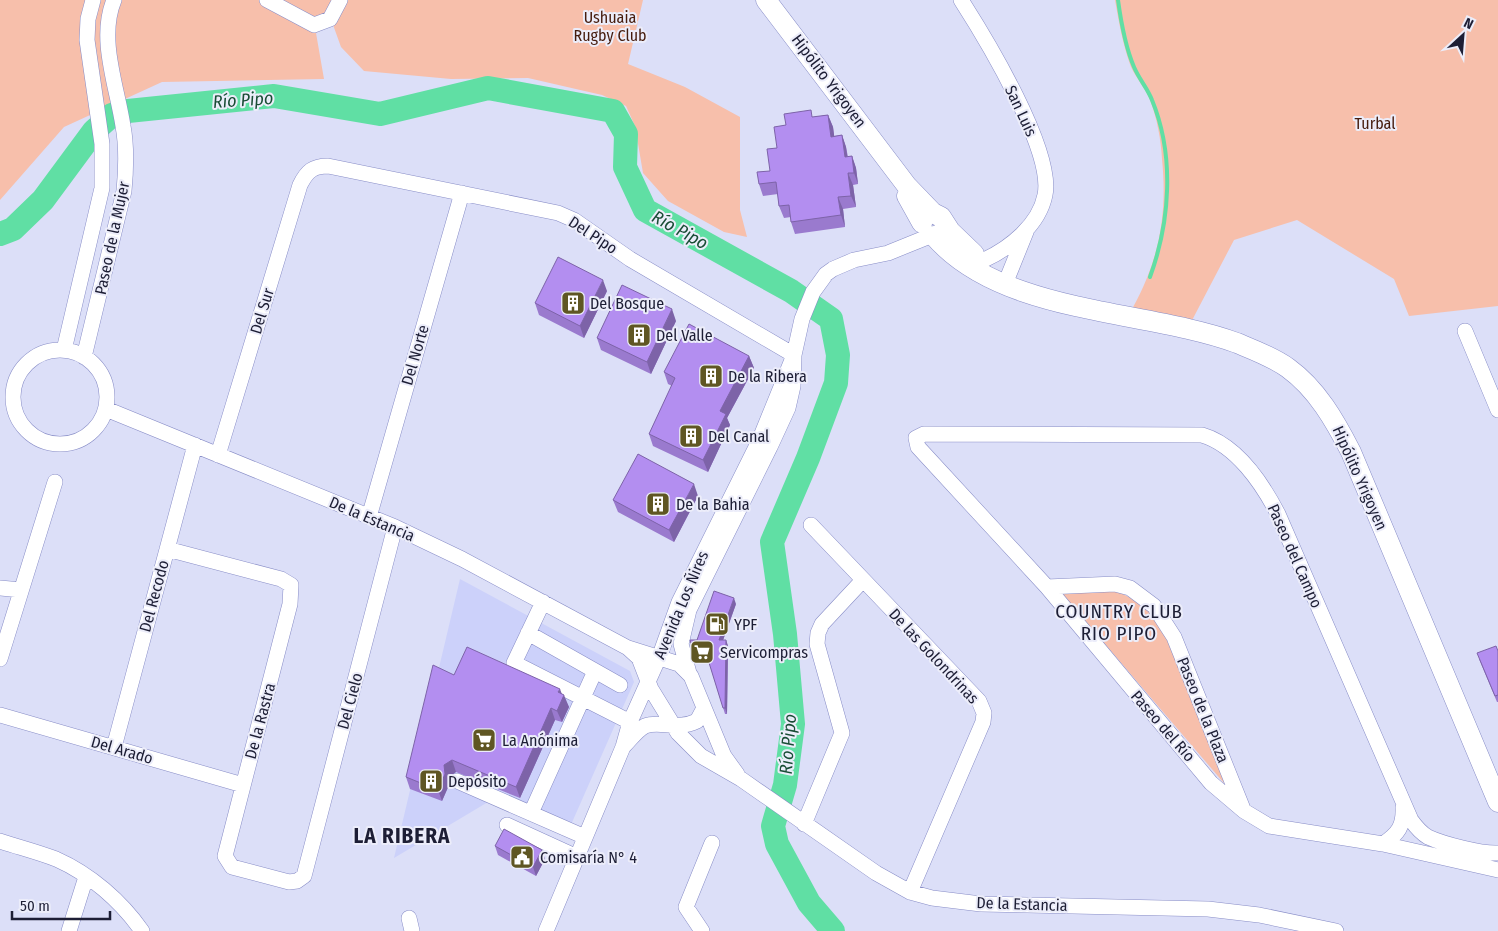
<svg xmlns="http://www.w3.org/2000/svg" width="1498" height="931" font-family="'Fira Sans Condensed',sans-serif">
	<rect width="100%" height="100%" fill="#dcdff8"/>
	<path fill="#ccd1fa" d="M460 579 630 671 634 682 566 836 488 802 394 858Z"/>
	<path fill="#f7bfab" d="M0 0H643L628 64 685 87 740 117V210L747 237 724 232 668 201 643 173 635 126 626 106 602 95 528 78 451 79 364 71 341 47 332 22 316 33 324 79 162 82 64 127 0 200Z
		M1115 0H1498V306L1409 316 1394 279 1297 220 1234 240 1188 328 1128 316C1158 265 1168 218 1162 159 1161 140 1157 118 1150 100 1145 88 1136 78 1131 67 1123 45 1119 23 1115 0Z
		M1105 591 1119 592 1144 605 1168 638 1229 789 1063 595 1067 592Z"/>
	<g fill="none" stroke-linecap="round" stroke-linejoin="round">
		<path stroke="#60dfa4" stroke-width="4" d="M1118 0C1121 22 1125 46 1134 67 1139 79 1148 89 1152 100 1175 156 1170 222 1150 277"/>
		<path stroke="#60dfa4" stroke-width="24" d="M0 234 13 229 43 200 94 131 112 115 128 111 274 96 380 114 488 88 613 111 626 134 625 167 645 210 791 291 831 319 838 355 836 383 808 458 772 542 785 634 793 724 785 785 773 826 777 844 809 903 833 931"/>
		<g stroke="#888dc7" stroke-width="16">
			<path id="minor" d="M267 0 314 25 330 19 340 0
				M961 0C986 39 1054 151 1045 195 1039 225 1010 248 984 260
				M1005 284 1026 232
				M1465 331 1498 410
				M13 397a47 47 0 1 1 94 0a47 47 0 1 1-94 0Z
				M64 350 102 188V144L87 40 88 19 93 0
				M84 357 124 191C126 170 127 147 123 126 117 86 98 39 114 0
				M106 409 395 527 462 559 628 648 679 664 691 676 724 756 737 774
				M218 455 300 185C307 171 313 166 328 166L558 213 574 220 630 259 794 355
				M369 517 462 193
				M811 525 979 701 984 713 983 722 910 892
				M167 549 281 579 291 585 290 604 225 856 232 867 289 882 297 881 304 876 395 527
				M1047 587 1115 584 1130 588 1154 606 1174 637 1243 809
				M0 588 21 590
				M543 602 514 663 630 722
				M528 633 620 685
				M628 648 639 658 651 689 678 733 701 756 741 779 876 873 910 892 932 898 981 904 1208 909 1259 915 1336 931
				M0 659 55 482
				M689 673 681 644 689 610 770 447 788 408 793 386 794 355 802 319 813 292 826 274 833 269 854 260 888 253 930 236
				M0 715 243 785
				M624 746C631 739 637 730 645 726 660 720 676 731 697 721L704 708
				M114 747 195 445
				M457 781 585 837
				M531 813 595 671
				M804 824 842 733 817 644 818 633 822 624 863 580
				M507 825 577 857
				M0 841C18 847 38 852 56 859 90 874 121 901 142 931
				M1383 844C1398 834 1404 826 1403 807
				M1498 853C1482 854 1443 844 1428 837 1421 833 1416 827 1411 820L1278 514C1262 483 1236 445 1202 435L924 434 916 438 918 447 1047 587 1211 783 1244 811 1269 826 1383 844 1498 870
				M409 918 412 931
				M69 931 86 877
				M546 931 623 747 630 722 660 655 679 602 759 441 794 355
				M702 931 686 907 712 843"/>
		</g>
		<g stroke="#888dc7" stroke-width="21">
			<path id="major" d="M766 0 907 186 933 213 941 217 950 231 974 254
				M907 196 922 223
				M934 236C1002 315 1145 309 1237 343 1254 350 1273 357 1288 368 1317 389 1335 421 1351 452L1498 802"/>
		</g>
		<use href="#minor" stroke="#fff" stroke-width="15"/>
		<use href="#major" stroke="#fff" stroke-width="20"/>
	</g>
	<path fill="#9a7ace" d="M828 115 833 127 834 136 842 135 846 147 848 157 852 156 856 168 858 184 853 185 856 207 843 209 845 227 795 234 791 222V217L784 218 779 206 778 194 763 196 759 184 770 171 777 148 814 117Z
		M607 291 584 338 539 315 535 303Z
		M676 321 651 374 601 350 597 338Z
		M749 356 754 368 727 418 730 425 708 472 653 446 649 434 672 386 668 384 664 372Z
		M698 496 674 542 618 512 613 500Z
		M736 604 723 640H726L728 646 727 714H725L708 659 697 662 690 640H697Z
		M1498 651V702H1497L1479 659Z
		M454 675 562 694 569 707 562 722 555 720 520 798 456 772 449 777V785L442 801 410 789 406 777Z
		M495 846 542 850 545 859 536 876 498 855Z"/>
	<path fill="#7d63a8" d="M828 115 833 127 836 149 831 137Z
		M842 135 846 147 849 169 845 157Z
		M852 156 856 168 858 184 854 173Z
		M848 173 853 185 856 207 851 196Z
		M838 197 843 209 845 227 841 215Z
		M603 280 607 291 584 338 580 326Z
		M672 309 676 321 651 374 647 362Z
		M749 356 754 368 727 418 730 425 708 472 703 460 720 411Z
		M694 484 698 496 674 542 669 530Z
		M734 598 736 604 721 646 719 640Z
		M726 640 728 646 727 714 725 708Z
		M560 689 563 697 564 695 569 707 562 722 557 711 558 692Z
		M551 708 555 720 520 798 516 787Z
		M452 760 456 772 449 777V785L442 801 438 790 444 765Z
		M542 850 545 859 536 876 533 867Z"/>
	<path fill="#b38ef0" stroke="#7d63a8" d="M811 110 812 117 828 115 831 137 842 135 845 157 852 156 854 173H848L851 196 838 197 841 215 791 222 789 205 779 206 776 182 759 184 757 172 770 171 767 149 777 148 774 127 786 125 784 114Z
		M558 257 603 280 580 326 535 303Z
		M622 285 672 309 647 362 597 338Z
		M689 324 749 356 720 411 726 414 703 460 649 434 675 378 664 372Z
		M638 454 694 484 669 530 613 500Z
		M714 591 734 598 719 640H726L725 708H723L706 653 695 657 690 640H697Z
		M1496 646 1498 651V695L1495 696 1477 653Z
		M467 647 560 689 558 692 564 695 557 711 551 708 516 787 452 760 444 765 445 774 438 790 406 777 433 665 454 675Z
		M504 829 542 850 533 867 495 846Z"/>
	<defs>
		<g id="building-square" transform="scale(1.25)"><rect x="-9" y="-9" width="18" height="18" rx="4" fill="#5f5623" stroke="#ecedfa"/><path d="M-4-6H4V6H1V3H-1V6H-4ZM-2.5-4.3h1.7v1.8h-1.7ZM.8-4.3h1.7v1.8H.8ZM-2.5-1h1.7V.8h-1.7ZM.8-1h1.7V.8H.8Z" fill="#fff"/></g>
		<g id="fuel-square" transform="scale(1.25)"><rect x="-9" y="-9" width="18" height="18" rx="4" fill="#5f5623" stroke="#ecedfa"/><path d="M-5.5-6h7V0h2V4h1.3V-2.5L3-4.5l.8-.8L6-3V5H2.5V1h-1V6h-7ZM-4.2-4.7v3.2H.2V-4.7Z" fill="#fff"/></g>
		<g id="supermarket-square" transform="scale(1.25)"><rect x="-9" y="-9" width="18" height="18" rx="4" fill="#5f5623" stroke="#ecedfa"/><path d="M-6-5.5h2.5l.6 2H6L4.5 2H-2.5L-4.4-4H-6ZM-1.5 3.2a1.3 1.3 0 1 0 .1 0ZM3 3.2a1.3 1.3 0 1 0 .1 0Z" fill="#fff"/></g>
		<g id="civic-square" transform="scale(1.25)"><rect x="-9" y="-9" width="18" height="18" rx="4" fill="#5f5623" stroke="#ecedfa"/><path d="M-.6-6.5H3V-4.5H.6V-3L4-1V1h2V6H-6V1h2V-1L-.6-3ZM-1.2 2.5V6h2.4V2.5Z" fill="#fff"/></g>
	</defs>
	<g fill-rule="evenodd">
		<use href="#building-square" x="573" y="303"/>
		<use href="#building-square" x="639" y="335"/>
		<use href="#building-square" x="711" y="376"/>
		<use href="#building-square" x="691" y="436"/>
		<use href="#building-square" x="658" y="504"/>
		<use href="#fuel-square" x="717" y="624"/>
		<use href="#supermarket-square" x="702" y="652"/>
		<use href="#supermarket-square" x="484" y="740"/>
		<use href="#building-square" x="431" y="781"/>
		<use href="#civic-square" x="522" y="857"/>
	</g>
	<g text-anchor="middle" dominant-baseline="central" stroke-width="4" stroke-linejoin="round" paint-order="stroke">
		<g font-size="16" fill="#461c0d" stroke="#ecedfa">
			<text x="610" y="17">Ushuaia<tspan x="610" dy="18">Rugby Club</tspan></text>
			<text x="1375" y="123">Turbal</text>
		</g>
		<g font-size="16" fill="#1d1e35" stroke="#ecedfa">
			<text transform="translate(829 81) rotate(53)">Hipólito Yrigoyen</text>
			<text transform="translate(1021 111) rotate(65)">San Luis</text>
			<text transform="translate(593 235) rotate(33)">Del Pipo</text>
			<text transform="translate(112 238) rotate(-78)">Paseo de la Mujer</text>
			<text transform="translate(262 311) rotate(-73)">Del Sur</text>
			<text transform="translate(415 355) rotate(-74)">Del Norte</text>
			<text transform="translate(1360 478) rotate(66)">Hipólito Yrigoyen</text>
			<text transform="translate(372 519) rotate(23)">De la Estancia</text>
			<text transform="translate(1295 556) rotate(66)">Paseo del Campo</text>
			<text transform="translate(154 596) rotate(-75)">Del Recodo</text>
			<text transform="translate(681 605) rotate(-67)">Avenida Los Ñires</text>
			<text transform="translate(934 656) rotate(47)">De las Golondrinas</text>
			<text transform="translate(350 701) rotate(-75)">Del Cielo</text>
			<text transform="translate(1203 710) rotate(68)">Paseo de la Plaza</text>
			<text transform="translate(260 721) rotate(-75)">De la Rastra</text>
			<text transform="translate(1163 726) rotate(49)">Paseo del Río</text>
			<text transform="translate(122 750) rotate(16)">Del Arado</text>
			<text transform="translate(1022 904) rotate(2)">De la Estancia</text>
		</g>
		<g font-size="16" fill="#1d1e35" stroke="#ecedfa" text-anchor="start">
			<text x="590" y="303">Del Bosque</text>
			<text x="656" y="335">Del Valle</text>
			<text x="728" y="376">De la Ribera</text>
			<text x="708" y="436">Del Canal</text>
			<text x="676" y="504">De la Bahia</text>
			<text x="734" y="624">YPF</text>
			<text x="720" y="652">Servicompras</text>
			<text x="502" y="740">La Anónima</text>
			<text x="448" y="781">Depósito</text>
			<text x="540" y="857">Comisaría N° 4</text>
		</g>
		<g font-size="18" font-style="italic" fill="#194d35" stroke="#ecedfa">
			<text transform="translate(243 100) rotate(-4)">Río Pipo</text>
			<text transform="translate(680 230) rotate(29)">Río Pipo</text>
			<text transform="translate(788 744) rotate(-86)">Río Pipo</text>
		</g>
		<g font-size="19" letter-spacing="1" fill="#1d1e35" stroke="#ecedfa">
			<text x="1119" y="611">COUNTRY CLUB<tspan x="1119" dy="22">RIO PIPO</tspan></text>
		</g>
		<g font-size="21" font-weight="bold" letter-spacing="1" fill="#1d1e35" stroke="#ecedfa">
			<text x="402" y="836">LA RIBERA</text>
		</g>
	</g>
	<g transform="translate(1463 35) rotate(26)" stroke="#ecedfa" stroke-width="4" paint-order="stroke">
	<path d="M0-4L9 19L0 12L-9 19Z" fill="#1d1e35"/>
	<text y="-8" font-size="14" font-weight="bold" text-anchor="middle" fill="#1d1e35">N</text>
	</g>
	<path d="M12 911v8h98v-8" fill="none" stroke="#1d1e35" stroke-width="2.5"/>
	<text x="20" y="911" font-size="15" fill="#1d1e35" stroke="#ecedfa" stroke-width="4" paint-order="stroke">50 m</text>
</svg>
